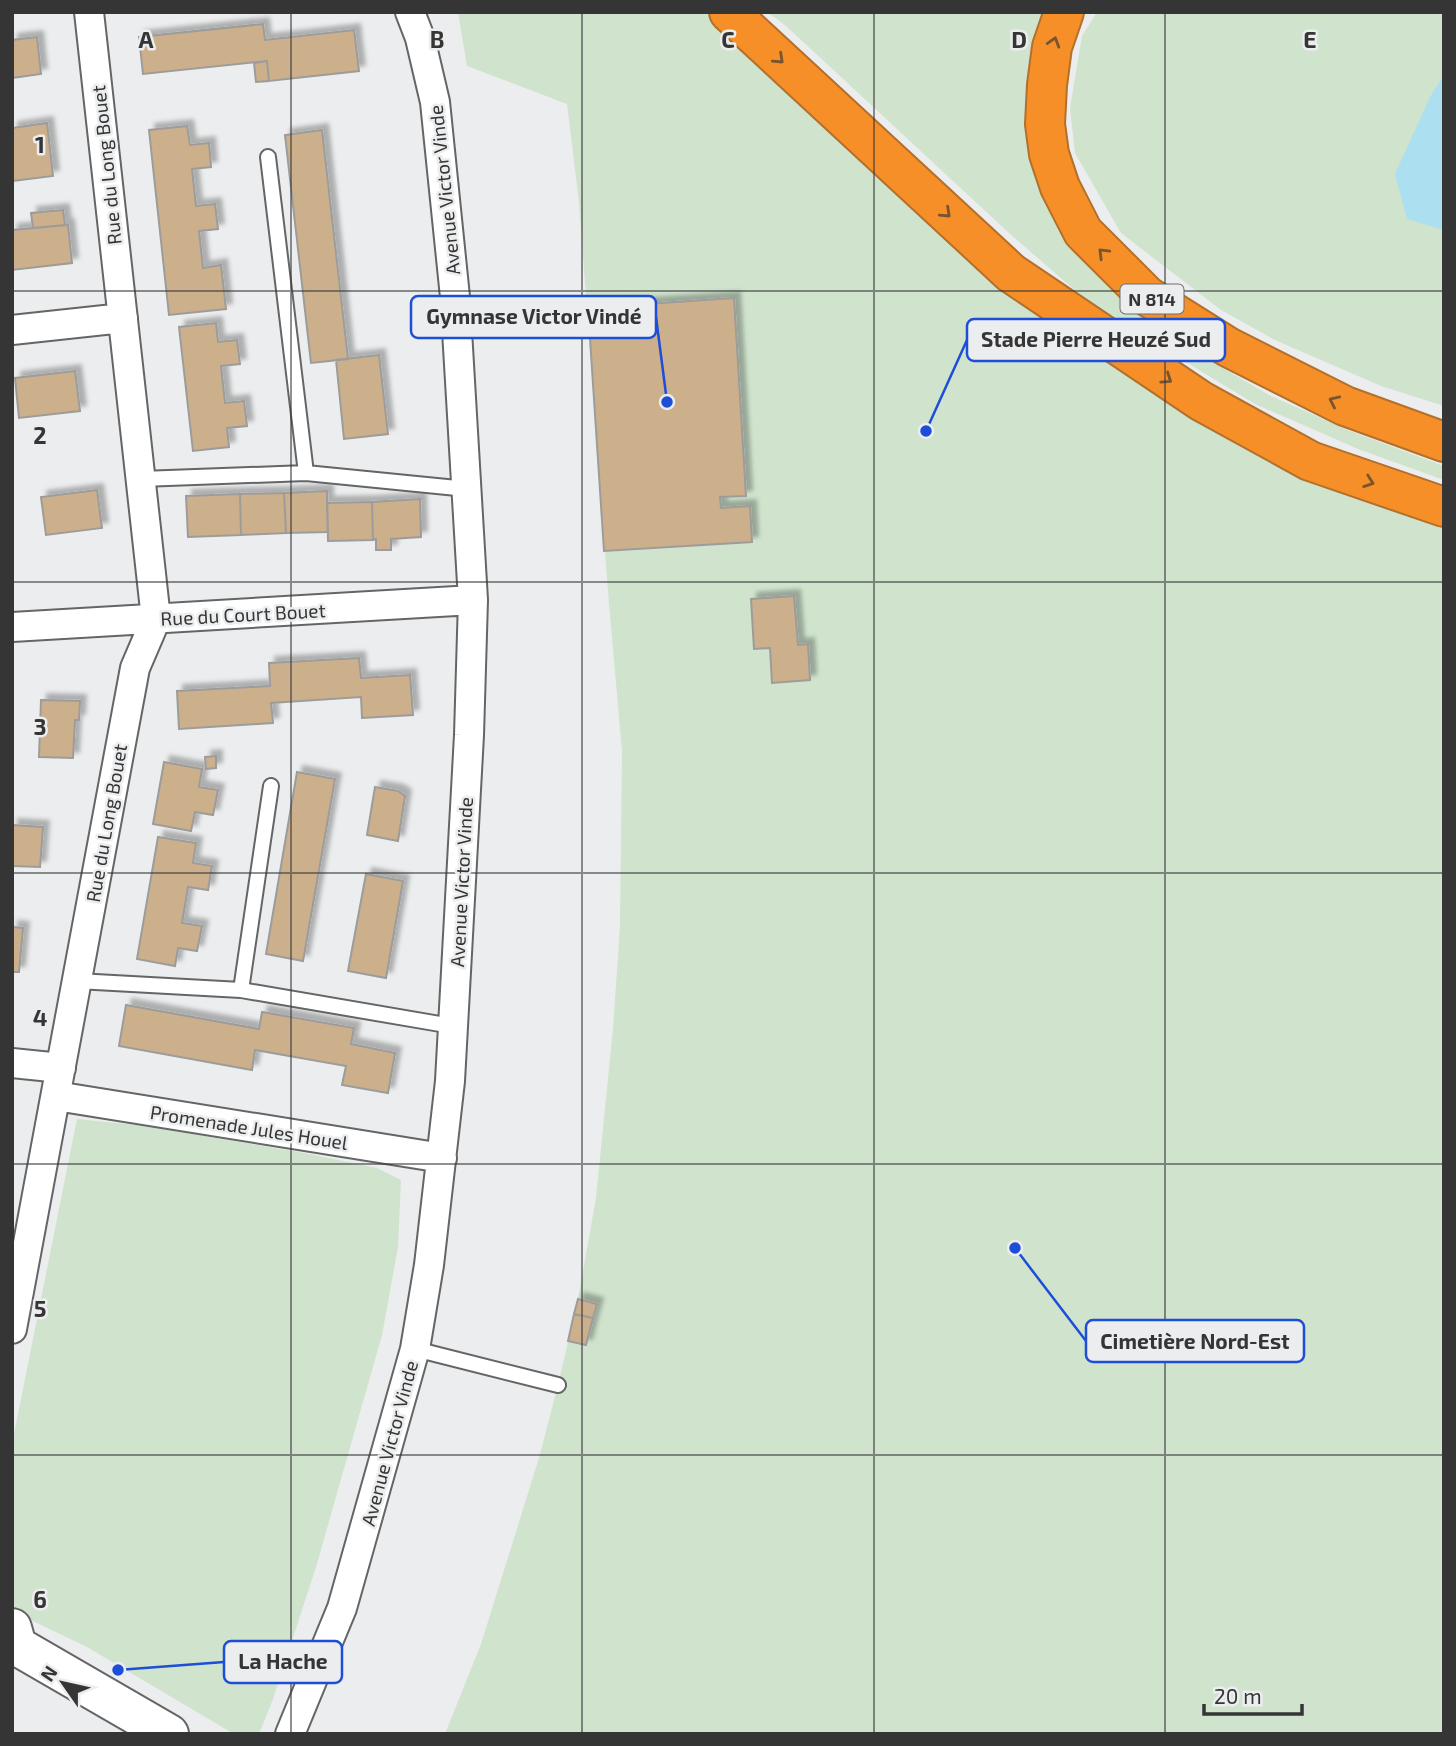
<svg xmlns="http://www.w3.org/2000/svg" width="1456" height="1746" font-family="'Exo 2',sans-serif">
	<defs>
		<filter id="shadow"><feDropShadow dx="6" dy="-6" stdDeviation="2" flood-color="#0004"/></filter>
	</defs>
	<rect width="100%" height="100%" fill="#ecedee"/>
	<path fill="#cfe3cd" d="M458 12H729L1011 273 1201 401 1444 507V1734H445L481 1644 539 1458 558 1385 578 1299 596 1198 613 1029 620 927 622 751 609 604 579 202 567 104 467 66Z
		M767 12H1049L1031 62 1028 142 1038 178 1062 228 1088 266 1171 338 1269 395 1350 431 1444 466V480L1358 449 1255 404 1092 305 1009 233 785 25Z
		M1097 12H1444V406L1381 386 1275 340 1221 310 1121 233 1075 153 1070 108 1082 36Z
		M77 1119 145 1126 304 1153 377 1168 401 1180 398 1247 382 1335 316 1567 273 1699 259 1734H234L87 1647 12 1611V1444Z"/>
	<path fill="#acdff0" d="M1444 75V230L1407 219 1395 174 1430 97Z"/>
	<path fill="#ccb08c" stroke="#9d9c9b" stroke-width="2" filter="url(#shadow)" d="M263 24 265 40 354 30 359 71 269 81 267 61 143 74 139 37Z
		M37 37 41 74 12 78V40Z
		M267 61 269 81 256 82 254 63Z
		M47 123 53 176 12 181V128Z
		M187 126 190 145 209 143 211 167 192 169 196 206 215 204 218 229 199 231 203 268 221 265 226 309 169 315 149 130Z
		M322 130 348 359 311 363 285 135Z
		M63 210 65 225 33 228 31 213Z
		M68 225 72 263 12 270V230Z
		M734 298 746 496 720 497 721 508 750 506 752 542 604 551 588 308Z
		M216 323 218 342 237 340 240 364 221 366 225 403 244 401 247 426 227 428 229 447 193 451 179 327Z
		M379 355 388 434 344 439 336 360Z
		M75 371 80 411 19 418 15 378Z
		M97 490 102 528 46 535 41 497Z
		M327 491 328 532 286 533 284 493Z
		M284 493 286 533 241 535 240 494Z
		M240 494 241 535 188 537 186 496Z
		M420 499 421 537 391 539V550H376V539L373 540 372 502Z
		M372 502 373 540 328 541 327 503Z
		M794 596 798 645 808 644 810 680 772 683 770 648 754 649 751 599Z
		M359 658 361 678 410 675 413 715 362 718 361 697 271 703 273 723 179 729 177 691 270 686 269 663Z
		M41 700 80 701 79 720H75L73 758 39 757Z
		M216 756V768L206 769 205 757Z
		M164 762 202 769 199 787 218 790 213 815 195 812 191 831 153 824Z
		M297 772 335 779 303 961 266 954Z
		M375 787 398 791 405 796 398 841 367 835Z
		M12 825 43 827 40 867 12 866Z
		M158 837 196 843 193 863 212 866 208 890 188 887 182 923 202 926 197 951 178 948 175 966 137 959Z
		M366 874 403 881 386 978 348 971Z
		M12 927 23 928 19 972H12Z
		M126 1005 259 1029 262 1012 354 1028 351 1044 395 1053 388 1093 342 1085 346 1066 255 1050 252 1070 119 1046Z
		M578 1299 597 1304 593 1318 574 1314Z
		M574 1314 593 1318 586 1345 568 1341Z"/>
	<g fill="none" stroke-linecap="round" stroke-linejoin="round">
		<g stroke="#646566" stroke-width="18">
			<path id="lane" d="M268 157 306 473
				M141 479 306 473 467 489
				M77 981 241 990 452 1026
				M241 990 271 786
				M415 1349 558 1385"/>
		</g>
		<g stroke="#646566" stroke-width="32">
			<path id="street" d="M12 330 123 318
				M12 627 473 600
				M12 1063 61 1068
				M56 1096 442 1158
				M12 1329 135 668 156 619 89 12
				M290 1734 342 1608 415 1349 429 1265 450 1081 469 735 473 600 455 297 435 102 420 38 410 12"/>
		</g>
		<g stroke="#646566" stroke-width="42">
			<path id="secondary" d="M12 1628 17 1646 169 1734"/>
		</g>
		<g stroke="#b2702c" stroke-width="42">
			<path id="highway" d="M729 12 1011 273 1201 401 1310 461 1444 507
				M1064 12 1052 47 1047 85 1045 124 1049 154 1060 187 1083 232 1147 296 1228 347 1345 406 1444 442"/>
		</g>
		<use href="#lane" stroke="#fff" stroke-width="14"/>
		<use href="#street" stroke="#fff" stroke-width="28"/>
		<use href="#secondary" stroke="#fff" stroke-width="38"/>
		<use href="#highway" stroke="#f68f27" stroke-width="38"/>
	</g>
	<defs><path id="oneway-chevron" d="M-2-3.5L2.5 0L-2 3.5" fill="none" stroke-width="1.6" stroke-linecap="round" stroke-linejoin="round" transform="scale(1.75)"/></defs>
	<g stroke="#795431">
		<use href="#oneway-chevron" transform="translate(1054 42) rotate(-73)"/>
		<use href="#oneway-chevron" transform="translate(779 59) rotate(43)"/>
		<use href="#oneway-chevron" transform="translate(946 213) rotate(43)"/>
		<use href="#oneway-chevron" transform="translate(1103 253) rotate(-135)"/>
		<use href="#oneway-chevron" transform="translate(1167 379) rotate(34)"/>
		<use href="#oneway-chevron" transform="translate(1334 401) rotate(-155)"/>
		<use href="#oneway-chevron" transform="translate(1369 482) rotate(19)"/>
	</g>
	<path fill="none" stroke="#353536" stroke-width="2" stroke-opacity="0.55" d="M291 12V1734M582 12V1734M874 12V1734M1165 12V1734M12 291H1444M12 582H1444M12 873H1444M12 1164H1444M12 1455H1444"/>
	<g text-anchor="middle" dominant-baseline="central" stroke-width="5" stroke-linejoin="round" paint-order="stroke">
		<rect fill="#ecedee" stroke="#6c6c6d" stroke-width="2" x="1120.5" y="284.5" width="63" height="29" rx="5"/>
		<g font-size="18" font-weight="bold" fill="#353536">
			<text x="1152" y="299">N 814</text>
		</g>
		<g font-size="19" fill="#353536" stroke="#ecedee">
			<text transform="translate(106 165) rotate(-96)">Rue du Long Bouet</text>
			<text transform="translate(444 190) rotate(-96)">Avenue Victor Vinde</text>
			<text transform="translate(243 614) rotate(-3)">Rue du Court Bouet</text>
			<text transform="translate(106 823) rotate(-80)">Rue du Long Bouet</text>
			<text transform="translate(461 882) rotate(-87)">Avenue Victor Vinde</text>
			<text transform="translate(249 1127) rotate(9)">Promenade Jules Houel</text>
			<text transform="translate(389 1443) rotate(-75)">Avenue Victor Vinde</text>
		</g>
	</g>
	<g font-size="23" text-anchor="middle" font-weight="bold" fill="#353536" stroke="#ecedee" stroke-width="5" stroke-linejoin="round" paint-order="stroke">
		<text x="146" y="48">A</text>
		<text x="437" y="48">B</text>
		<text x="728" y="48">C</text>
		<text x="1019" y="48">D</text>
		<text x="1310" y="48">E</text>
		<text x="40" y="153">1</text>
		<text x="40" y="444">2</text>
		<text x="40" y="735">3</text>
		<text x="40" y="1026">4</text>
		<text x="40" y="1317">5</text>
		<text x="40" y="1608">6</text>
	</g>
	<path fill="none" stroke="#1d4ed8" stroke-width="2.5" d="M667 402L656 317M926 431L967 340M1015 1248L1086 1341M118 1670L224 1662"/>
	<g fill="#1d4ed8" stroke="#ecedee" stroke-width="2.5">
		<circle cx="667" cy="402" r="7"/>
		<circle cx="926" cy="431" r="7"/>
		<circle cx="1015" cy="1248" r="7"/>
		<circle cx="118" cy="1670" r="7"/>
	</g>
	<g fill="#ecedee" stroke="#1d4ed8" stroke-width="2.5">
		<rect x="411" y="296" width="245" height="42" rx="7"/>
		<rect x="967" y="319" width="258" height="42" rx="7"/>
		<rect x="1086" y="1320" width="218" height="42" rx="7"/>
		<rect x="224" y="1641" width="118" height="42" rx="7"/>
	</g>
	<g font-size="21" text-anchor="middle" font-weight="bold" fill="#353536">
		<text x="534" y="324">Gymnase Victor Vindé</text>
		<text x="1096" y="347">Stade Pierre Heuzé Sud</text>
		<text x="1195" y="1349">Cimetière Nord-Est</text>
		<text x="283" y="1669">La Hache</text>
	</g>
	<rect width="1456" height="1746" fill="none" stroke="#353536" stroke-width="28"/>
	<g transform="translate(63 1683) rotate(304)" stroke="#ecedee" stroke-width="5" paint-order="stroke">
	<path d="M0-5L12 26L0 18L-12 26Z" fill="#353536"/>
	<text y="-10" font-size="19" font-weight="bold" text-anchor="middle" fill="#353536">N</text>
	</g>
	<path d="M1204 1704v10h98v-10" fill="none" stroke="#353536" stroke-width="3.5"/>
	<text x="1214" y="1704" font-size="21" fill="#353536" stroke="#ecedee" stroke-width="5" paint-order="stroke">20 m</text>
</svg>
